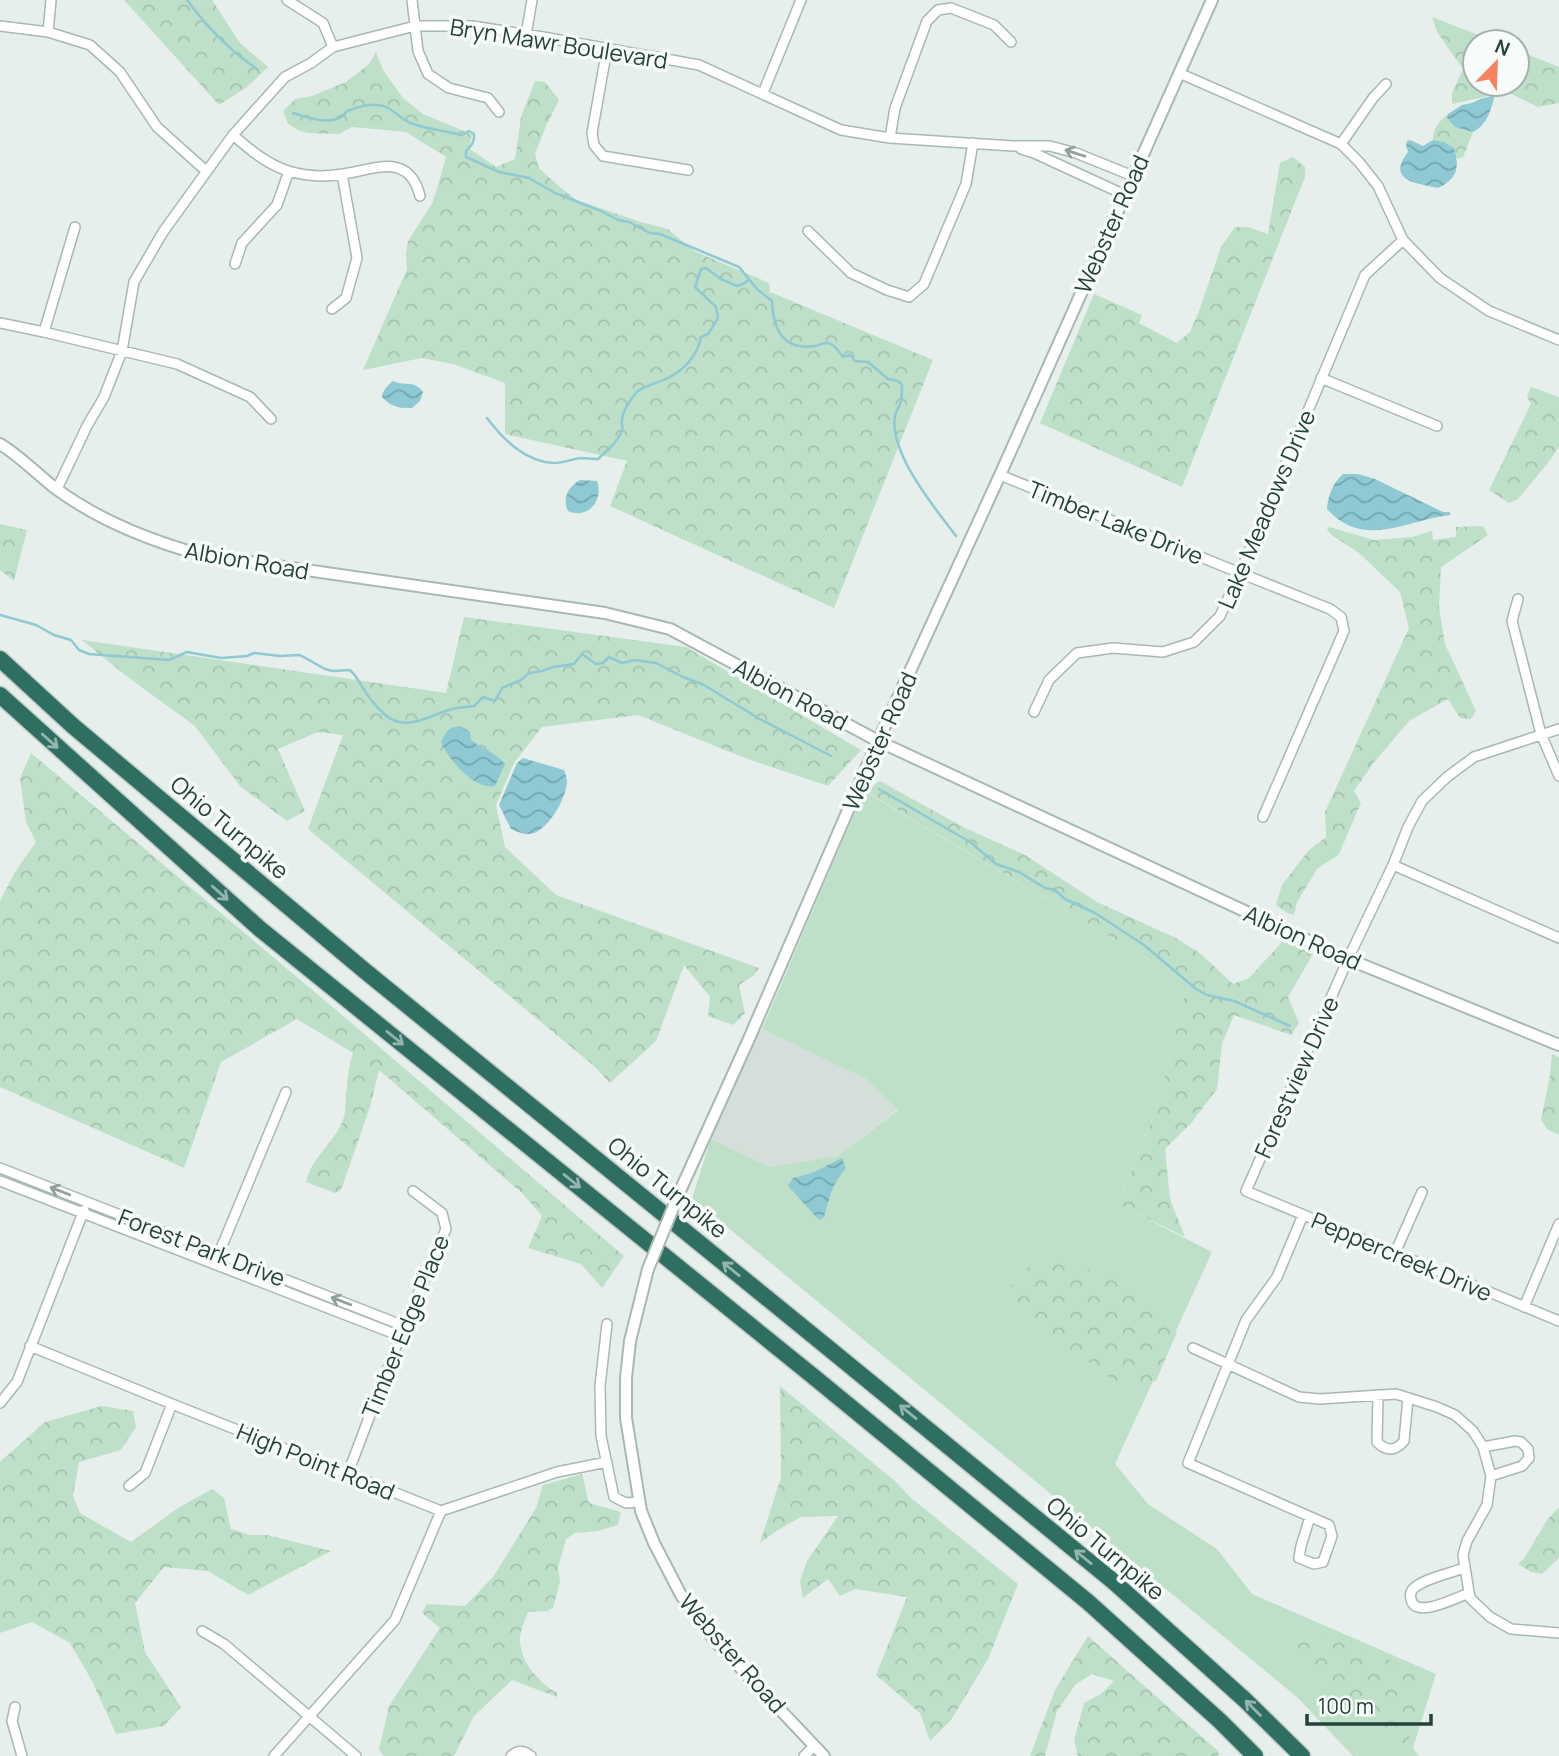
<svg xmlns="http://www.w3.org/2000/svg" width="1559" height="1756" font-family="Manrope,sans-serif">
	<defs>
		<pattern id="forest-crowns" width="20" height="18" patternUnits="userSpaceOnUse" patternTransform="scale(1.75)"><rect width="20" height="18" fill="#bfe0c8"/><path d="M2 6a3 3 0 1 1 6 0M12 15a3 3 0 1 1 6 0" fill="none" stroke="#a4c1ad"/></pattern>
		<pattern id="water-waves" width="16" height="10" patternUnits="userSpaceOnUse" patternTransform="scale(1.75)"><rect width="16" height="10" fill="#8ec9d4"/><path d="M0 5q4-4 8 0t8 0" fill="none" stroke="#74a5ad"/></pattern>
	</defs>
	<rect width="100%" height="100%" fill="#e6efeb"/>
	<path fill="#d4dfda" d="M762 1029 868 1080 898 1109 838 1156 770 1167 711 1139 756 1035Z"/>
	<path fill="#bfe0c8" d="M864 791 1188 983 1157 1107 1118 1204 1212 1252 1115 1464 1148 1504 1217 1549 1252 1594 1436 1674 1413 1748 1419 1756H1353L1297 1697 692 1198 711 1139 770 1167 838 1156 898 1110 868 1080 762 1029Z"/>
	<path fill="url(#forest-crowns)" d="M124 0H212L240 43 268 67 247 87 219 105Z
		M1432 17 1496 42H1475V84H1517V50L1559 67V103L1538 107 1507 92 1452 104V93L1463 69 1437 32Z
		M376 52 383 70 403 98 423 114 473 135 470 142V149L496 167 515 159 521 117 535 81 545 82 559 100 546 126 535 154 539 168 554 182 576 200 641 222 668 229 694 251 769 283 770 292 933 360 834 608 610 506 627 461 505 434V383L453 364 422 358 363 370 407 269 406 254 408 241 433 202 446 157 406 132 352 127 339 134 308 133 300 131 288 124 283 111 295 99 312 96 346 82 369 64Z
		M1448 114 1447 118 1455 127 1473 132 1463 157 1457 159 1454 148 1444 142 1433 140C1432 130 1440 120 1448 114Z
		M1293 157 1305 167V177L1182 487 1040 423 1094 294 1142 315 1139 323 1177 343 1190 332 1199 311 1221 247 1235 227H1248L1268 234 1280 163Z
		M1531 387 1559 397V446L1551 459 1518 499 1509 503 1489 490 1531 404 1527 397Z
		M0 524 27 530 14 581 0 570Z
		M1483 526 1488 535 1441 567 1439 607 1445 644 1476 711 1471 719 1460 718 1448 699 1409 721 1375 761 1354 791 1361 803 1339 854 1317 869 1297 902 1294 915 1287 913 1276 905 1282 885 1308 851 1326 837 1325 812 1409 628 1400 592 1359 553 1333 536 1327 530 1329 527 1374 540 1412 537 1432 531 1433 540 1456 537V527Z
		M464 617 686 647 861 750 828 786 745 758 638 715 542 727 514 763 496 805 505 847 556 895 759 968 753 976 739 985 745 1013 733 1025 708 1016 710 997 684 965 656 1041 610 1083 594 1066 308 829 343 735 318 732 278 749 305 811 287 821 240 786 195 726 129 678 82 640 446 693Z
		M31 753 349 1021 624 1256 602 1288 581 1264 528 1248 542 1216 522 1193 379 1070 370 1107 341 1190 335 1193 306 1182C311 1158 334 1143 343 1120 346 1113 345 1105 346 1098 347 1083 348 1067 353 1053L297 1019 221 1062 184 1168 0 1087V901L15 872 36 842 26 822 20 778Z
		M880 781 965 828 1025 855 1097 902 1176 938 1201 954 1233 984 1249 978 1284 940 1313 954 1288 997 1299 1023 1291 1035 1234 1015 1222 1044 1217 1089 1192 1122 1165 1149 1170 1199 1185 1237 1118 1204 1157 1107 1188 983 865 791Z
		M1552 1054 1559 1057V1135L1547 1129 1541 1120 1550 1075Z
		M1066 1261 1124 1282 1152 1304 1177 1332 1156 1381 1123 1387 1076 1353 1017 1320 1009 1307 1010 1286 1033 1262Z
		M780 1386 896 1482 911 1498 1018 1584 988 1659 951 1720 930 1741 920 1713 876 1675 907 1597 855 1589 840 1596 828 1579 803 1598 800 1581 807 1561 838 1516 801 1517 778 1530 760 1543 781 1477Z
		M102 1406 133 1411 136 1427 121 1450 79 1462 73 1496 80 1513 131 1542 178 1508 212 1489 224 1498 231 1529 251 1535H267L331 1551 248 1595 208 1571 164 1567 135 1603 145 1652 181 1707 164 1726 116 1734 92 1681 70 1643 32 1622 0 1633V1462L45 1422Z
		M582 1474 589 1503 621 1512 618 1525 598 1531 575 1533 566 1539 558 1568 560 1582 553 1608 547 1611 528 1612C525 1620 520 1630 520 1639 520 1662 539 1683 557 1693V1697L512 1680 474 1716 454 1756H384L379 1750 389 1706 440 1628 422 1613 427 1604 465 1606 493 1577 536 1508 543 1485Z
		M1559 1507V1558L1542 1574 1531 1572 1518 1564 1525 1557 1547 1520Z
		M1324 1632 1364 1647 1415 1673 1420 1692 1416 1723 1408 1741 1398 1746 1327 1690 1289 1642 1304 1640Z
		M1088 1636 1218 1751 1219 1756H1078L1074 1740 1084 1703 1101 1694 1114 1681 1092 1674 1076 1684 1057 1711 1045 1756H1030L1055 1690Z"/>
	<path fill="url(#water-waves)" d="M1495 95C1491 110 1487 125 1473 132L1455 127 1447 118 1448 114 1462 105 1472 103 1481 99Z
		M1410 140 1423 146 1433 140 1444 142 1454 148C1460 168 1457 179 1438 188 1416 183 1386 181 1408 152L1406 145 1407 141Z
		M393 381C406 387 413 379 423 392L420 401 412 408C399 408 391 407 382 397 383 390 387 386 393 381Z
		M1343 474H1358L1375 479 1443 512H1450V515C1406 520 1364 550 1327 509 1328 495 1333 483 1343 474Z
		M580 480 597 481C604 500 588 520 568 511 562 498 568 487 580 480Z
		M460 726 470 732 471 740C483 749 496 753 505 764L495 786C475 791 447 758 441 742 446 732 448 727 460 726Z
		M523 758 564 770C565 772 567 779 567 781 567 798 546 835 528 834 522 834 516 831 511 829L499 805 517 763Z
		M842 1158 846 1168C830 1188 831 1194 824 1217L819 1220 788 1186 793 1178 812 1173Z"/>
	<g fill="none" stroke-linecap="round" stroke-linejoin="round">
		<path stroke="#8ec9d4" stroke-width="2.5" d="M187 0C207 27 229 50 257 69
			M293 113C308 118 337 128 347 111 360 106 376 101 390 109 398 114 403 121 413 124 427 129 447 131 462 135L469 131 474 134C475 142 471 146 466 151V157L499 172 529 178 555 193 601 211 618 220 629 222 650 233 660 234 739 267 757 289 772 301C773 329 783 351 815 346 821 345 825 341 831 344 836 347 840 353 843 357L850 355 855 361 868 362 888 379 898 381 902 385C902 390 902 396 901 401 900 406 896 411 895 416 889 453 934 507 956 536
			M487 418C503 439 525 462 554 463 563 463 572 459 581 458 586 458 592 459 598 459 606 451 619 441 622 430 623 425 621 424 622 419 623 411 632 396 638 391 647 385 658 383 668 378 684 370 698 355 701 337L708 334 718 318 716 307 695 287 701 269 706 268 721 279 737 286 745 283 749 279
			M0 615 36 625 54 635 71 640 79 650 89 654 169 660 187 652 221 658 247 656 254 653 280 656 300 655 325 669 333 671 350 670C357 676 358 681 363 688 368 697 377 707 384 714 407 735 433 712 457 708 463 707 469 707 474 706L483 697 495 701 502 688 521 680 529 673 542 671 553 667 574 664 582 654 596 664 603 663 609 657 622 663 635 660 656 663 683 677 704 685 758 718 831 756
			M879 789 970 842 996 864 1019 872 1045 888 1055 890 1065 899 1095 913 1144 945 1196 989 1207 995 1234 1001 1290 1026"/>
		<g stroke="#a8b8b2" stroke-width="12">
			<path id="minor" d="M287 0 323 23 333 47
				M412 0 418 51 428 74 449 88 488 98 499 112
				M0 26 48 32 90 45 120 72 157 127 206 171
				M48 32 51 0
				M526 35 532 0
				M607 49 592 133 594 145 603 156 688 170
				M1179 73 1341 144 1359 162 1378 186 1403 240 1440 278 1489 311 1559 340
				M763 93 801 0
				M233 135C250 150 267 164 288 171 305 176 326 177 343 174 373 170 409 151 420 196
				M890 138 895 108 927 21 938 10 951 8 994 25 1011 42
				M1341 144 1373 98 1386 84
				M1021 149 1034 153 1125 195
				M808 231 851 273 887 290 909 297 924 284 966 184 973 143
				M235 264 242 243 277 205 289 171
				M332 309 346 298 357 258 342 174
				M0 323 44 332 177 364 250 397 271 419
				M44 332 75 227
				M1321 378 1437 426
				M1000 475 1240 573 1330 609 1341 617 1344 631 1263 817
				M57 489 87 426 104 397 122 351 134 282 163 232 233 135 285 77 311 63 333 47 415 26H472L543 37 699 65 841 130 890 138 1013 146H1050L1076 153 1133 176
				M1518 599 1512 621 1541 734 1559 776
				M1034 712 1049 680 1077 653 1113 648 1163 652 1194 642 1220 616 1240 573 1365 275 1403 240
				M1559 729 1474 757 1447 777 1422 801 1408 827 1393 865 1348 959 1246 1191 1559 1321
				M1393 865 1559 938
				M0 1168 404 1326
				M0 1181 400 1336
				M1303 1215 1277 1277 1246 1320 1188 1463 1329 1525 1332 1536 1323 1562 1314 1564 1299 1558 1301 1546 1310 1517
				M1395 1253 1422 1192
				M217 1258 286 1092
				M1524 1307 1559 1224
				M607 1324 600 1386 601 1436 614 1497 626 1503 639 1502
				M30 1346 172 1404 441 1511 557 1472 607 1462
				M1193 1348 1299 1397 1320 1399 1396 1394 1437 1407 1455 1415 1473 1431 1483 1447 1491 1476 1487 1505 1467 1541 1463 1555 1470 1598 1490 1617 1511 1629 1559 1633
				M1378 1395 1377 1442C1386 1451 1395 1452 1404 1441L1408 1398
				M0 1403 17 1382 84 1210
				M1483 1447 1515 1441 1521 1442 1528 1449 1529 1458 1522 1466 1491 1476
				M348 1473 400 1336 446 1229 442 1213 413 1191
				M129 1486 145 1473 172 1404
				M1464 1568C1451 1573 1422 1579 1413 1589 1410 1592 1410 1595 1411 1599 1414 1620 1458 1597 1469 1593
				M202 1631 224 1644 356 1756
				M15 1707 12 1721 22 1756
				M274 1756 395 1620 441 1511
				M511 1756C517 1750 524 1750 531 1756
				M804 1756 814 1746"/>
		</g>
		<g stroke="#a8b8b2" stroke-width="14">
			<path id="tertiary" d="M0 444C20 456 37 474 55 488 98 520 151 541 202 555L605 613 670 629 878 741 1348 959 1559 1045
				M680 1191 748 1041 878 741 1000 475 1212 0
				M648 1269 630 1341 626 1378V1418L641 1511 654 1543 681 1595 715 1641 824 1756"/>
		</g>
		<g stroke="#c2cac8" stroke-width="19">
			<path id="motorway" d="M0 659 73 726 365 971 832 1351 1114 1582 1245 1700 1302 1756
				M0 695 260 929 814 1377 1088 1602 1220 1721 1255 1756"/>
		</g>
		<use href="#minor" stroke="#fff" stroke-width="9"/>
		<use href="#tertiary" stroke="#fff" stroke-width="10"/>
		<use href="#motorway" stroke="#2f6f62" stroke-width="16"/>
		<g stroke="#a8b8b2" stroke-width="14" stroke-linecap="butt">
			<path id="tertiary-bridge" d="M648 1269 680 1191"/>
		</g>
		<use href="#tertiary-bridge" stroke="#fff" stroke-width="10"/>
	</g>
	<defs><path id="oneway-shaft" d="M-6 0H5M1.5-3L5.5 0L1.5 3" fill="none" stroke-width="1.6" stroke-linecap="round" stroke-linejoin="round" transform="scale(1.75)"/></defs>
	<g stroke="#92a09c">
		<use href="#oneway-shaft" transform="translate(1075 153) rotate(-162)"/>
		<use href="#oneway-shaft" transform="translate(60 1191) rotate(-159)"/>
		<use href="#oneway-shaft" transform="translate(341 1301) rotate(-159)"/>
	</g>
	<g stroke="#93b5ae">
		<use href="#oneway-shaft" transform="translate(50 741) rotate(42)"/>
		<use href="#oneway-shaft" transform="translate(220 893) rotate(42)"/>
		<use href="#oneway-shaft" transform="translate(395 1038) rotate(39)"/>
		<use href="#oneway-shaft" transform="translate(572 1181) rotate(39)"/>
		<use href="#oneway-shaft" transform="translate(731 1269) rotate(-141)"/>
		<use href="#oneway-shaft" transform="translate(908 1412) rotate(-141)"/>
		<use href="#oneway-shaft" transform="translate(1083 1557) rotate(-141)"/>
		<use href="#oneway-shaft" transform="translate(1253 1708) rotate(-135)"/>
	</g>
	<g text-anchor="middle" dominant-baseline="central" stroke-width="7" stroke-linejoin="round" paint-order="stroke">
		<g font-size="23" fill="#24423a" stroke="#f7fbf9">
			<text transform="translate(559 43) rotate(9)">Bryn Mawr Boulevard</text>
			<text transform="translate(1111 224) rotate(-66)">Webster Road</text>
			<text transform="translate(1266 509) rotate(-67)">Lake Meadows Drive</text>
			<text transform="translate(1116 522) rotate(22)">Timber Lake Drive</text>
			<text transform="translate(247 560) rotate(10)">Albion Road</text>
			<text transform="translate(791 694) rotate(28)">Albion Road</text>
			<text transform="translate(879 741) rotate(-66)">Webster Road</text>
			<text transform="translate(230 827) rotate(40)">Ohio Turnpike</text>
			<text transform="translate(1303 937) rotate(24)">Albion Road</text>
			<text transform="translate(1296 1077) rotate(-66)">Forestview Drive</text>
			<text transform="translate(668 1187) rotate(39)">Ohio Turnpike</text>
			<text transform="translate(202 1247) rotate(21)">Forest Park Drive</text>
			<text transform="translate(1402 1256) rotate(23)">Peppercreek Drive</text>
			<text transform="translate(405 1326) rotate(-68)">Timber Edge Place</text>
			<text transform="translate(316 1461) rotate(22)">High Point Road</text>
			<text transform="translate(1106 1548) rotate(40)">Ohio Turnpike</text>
			<text transform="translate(733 1653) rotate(49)">Webster Road</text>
		</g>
	</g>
	<g transform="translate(1496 63) rotate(23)"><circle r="33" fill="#f7fbf9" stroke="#a3b1ad" stroke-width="2"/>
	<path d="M0-5L12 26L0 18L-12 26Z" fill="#f4845f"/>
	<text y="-10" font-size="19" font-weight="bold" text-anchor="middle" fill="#24423a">N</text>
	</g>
	<path d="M1307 1714v10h124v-10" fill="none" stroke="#24423a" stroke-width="3.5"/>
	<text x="1318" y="1714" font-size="21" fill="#24423a" stroke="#f7fbf9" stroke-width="5" paint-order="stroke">100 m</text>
</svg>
